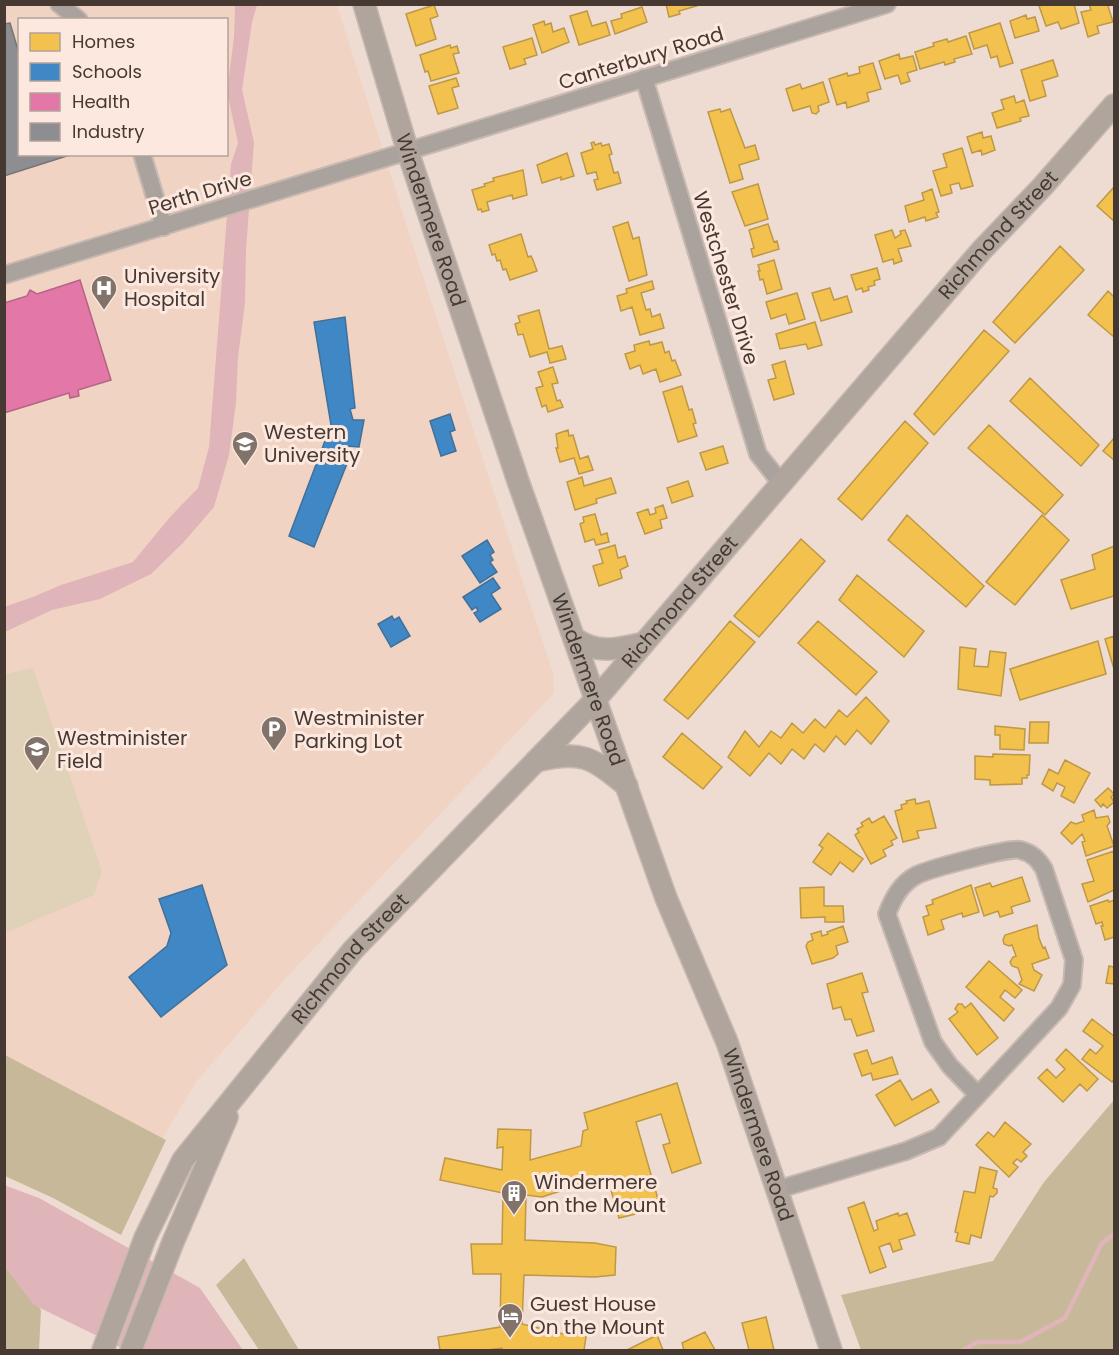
<svg xmlns="http://www.w3.org/2000/svg" width="1119" height="1355" font-family="Poppins,sans-serif">
	<rect width="100%" height="100%" fill="#eedcd2"/>
	<path fill="#f0d3c3" fill-rule="evenodd" d="M4 5H337L418 261 553 673 554 693 287 977 196 1082 113 1221 5 1166ZM20 20H226V154H20Z"/>
	<path fill="#e0d2b9" d="M33 668 102 871 94 895 5 933V674Z"/>
	<path fill="#c7b899" d="M5 1055 166 1140 121 1235 53 1198 5 1176Z
		M1114 1100V1350H861L841 1295 993 1261 1044 1182Z
		M244 1258 299 1350H259L216 1285Z
		M4 1263 41 1310 39 1350H5Z"/>
	<path fill="#e0b5ba" d="M235 5H257L252 22 242 90 254 142 246 250 245 303 238 357 236 403 229 455 214 507 183 543 151 574 100 599 52 610 5 632 4 607 33 597 61 585 133 562 170 517 198 488 209 447 231 164 238 143 227 92 234 37Z
		M4 1185 39 1198 200 1288 243 1350H126L34 1305 5 1267Z"/>
	<path fill="#f2c14e" stroke="#be9846" stroke-width="1.5" d="M666 4H700V5L679 11 680 14 669 17Z
		M1043 4H1074L1079 23 1061 29 1058 22 1046 26 1039 6Z
		M1089 4H1113L1108 6 1113 22 1097 26 1099 33 1088 37 1081 12 1091 10Z
		M434 5 438 16 430 19 436 39 416 46 406 14Z
		M642 7 647 22 615 34 611 21 622 18 621 14Z
		M587 11 592 26 606 22 610 35 579 45 570 16Z
		M1026 15 1027 19 1035 17 1039 31 1015 38 1010 21Z
		M544 21 545 25 551 23 553 32 564 28 569 42 542 53 533 25Z
		M1000 23 1013 63 1000 67 997 56 991 58 987 45 974 49 969 33Z
		M966 36 972 54 954 59 955 62 945 65 944 62 920 69 915 52 934 46 933 43 947 39 948 42Z
		M532 38 537 55 524 59 526 64 510 69 503 47Z
		M450 45 451 48 457 46 459 53 453 54 459 73 431 81 428 71 425 72 420 55Z
		M899 54 900 59 913 56 917 70 907 73 910 81 901 84 898 75 885 79 879 61Z
		M1053 60 1058 76 1042 81 1046 96 1030 101 1021 70Z
		M873 63 881 89 867 93 869 101 847 108 846 102 837 105 829 79 847 73 848 76 860 73 859 67Z
		M456 78 459 86 452 88 458 108 438 114 429 86Z
		M823 82 829 102 818 106 819 111 816 114 812 113 810 106 793 111 786 89 800 84 802 89Z
		M1014 96 1016 103 1024 100 1029 116 1020 118 1021 121 997 128 992 113 1004 109 1001 100Z
		M720 109 721 112 730 109 745 148 755 145 759 159 739 165 743 179 730 183 708 112Z
		M982 132 983 138 991 136 995 150 982 155 981 150 972 153 967 137Z
		M594 142 595 145 601 143 602 146 609 144 612 154 609 155 614 173 618 172 621 183 597 190 594 180 598 179 596 172 587 174 581 153 593 149 591 143Z
		M962 148 973 186 961 189 959 183 950 185 952 193 941 196 933 171 947 167 943 154Z
		M567 153 574 176 561 180V177L542 183 537 165Z
		M523 170 527 195 513 199 512 195 487 202 489 210 482 212 481 209 478 210 472 190 485 186 484 184 494 181 493 178Z
		M758 184 768 219 745 226 732 192Z
		M1114 187V221L1097 206Z
		M932 189 939 212 936 213 938 217 926 221 925 217 909 222 905 206 924 200 922 193Z
		M628 222 633 239 639 237 647 275 629 281 613 227Z
		M768 224 774 242 777 241 779 249 753 257 751 249 754 248 749 230Z
		M892 230 895 238 901 234 900 231 905 230 911 246 898 249 902 261 894 264 893 259 883 262 875 235Z
		M521 234 528 257 531 256 533 260 537 271 510 280 506 269 503 270 500 260 497 261 495 254 492 255 489 245Z
		M1060 246 1084 270 1015 343 993 322Z
		M774 260 782 289 767 294 763 279 760 280 758 271H760L758 265Z
		M877 268 880 279 874 281 875 285 868 287 869 290 863 292 862 288 856 290 851 275Z
		M652 281 654 289 641 293 646 310 650 309 652 317 660 314 664 328 640 335 632 307 621 311 617 296 627 293 626 289Z
		M830 288 834 300 847 296 852 312 821 321 812 293Z
		M1108 291 1114 297V337L1088 315Z
		M797 293 805 319 789 324 786 314 771 319 766 302Z
		M539 310 549 349 562 346 566 359 550 363 547 352 530 357 523 334 518 335 515 324 520 322 518 316Z
		M815 322 822 345 808 349 806 344 780 349 776 334Z
		M984 330 1009 351 934 435 914 414Z
		M649 341 650 345 662 342 665 353 669 351 672 361 675 360 681 375 660 382 656 369 643 374 640 365 630 369 625 354 635 351 634 345Z
		M785 361 794 394 774 400 768 380 776 378 772 365Z
		M553 367 558 383 552 384 557 401 560 400 563 407 548 412 546 405 542 407 536 388 543 386 538 372Z
		M1030 378 1099 445 1081 466 1010 401Z
		M682 386 689 410 692 409 696 423 693 424 697 436 678 442 663 392Z
		M905 421 928 443 862 520 838 499Z
		M989 425 1063 495 1045 515 968 448Z
		M568 430 569 436 573 435 580 459 588 456 593 470 579 474 574 458 560 462 556 448H558L556 434Z
		M1114 438V460L1103 451Z
		M723 446 728 463 706 470 700 453Z
		M582 477 584 486 611 478 616 493 596 499 597 503 575 510 567 482Z
		M688 481 693 496 672 503 667 488Z
		M663 505 667 518 660 520 662 528 645 534 637 513 648 509 650 515 656 513 655 508Z
		M595 514 601 535 607 533 609 542 596 545 594 539 585 542 580 524 584 522 583 517Z
		M907 515 984 586 966 607 888 540Z
		M1042 515 1069 540 1015 605 986 582Z
		M801 539 825 561 759 637 734 616Z
		M615 545 618 558 625 556 628 566 620 570 622 578 599 586 593 566 603 563 599 550Z
		M1114 546V596L1071 609 1061 580 1095 569 1092 555Z
		M857 575 924 631 904 657 839 600Z
		M730 621 755 642 688 719 664 700Z
		M818 621 877 672 856 695 798 643Z
		M1114 636V669L1105 639Z
		M1098 641 1106 674 1020 700 1010 669Z
		M960 647 976 649 974 666 988 667 990 651 1006 653 1001 696 958 689Z
		M866 697 889 721 871 744 857 730 845 745 836 736 824 752 815 744 804 759 792 749 781 764 769 753 750 776 728 757 745 731 759 747 771 731 781 738 792 723 803 733 815 719 825 728 839 710 847 717Z
		M1030 722H1049L1048 743H1029Z
		M995 726 1025 729 1024 750 1000 749V735H995Z
		M682 733 722 767 703 789 663 757Z
		M993 754 1030 755 1029 775H1027V778H1022V784L990 785V780L975 779V756L993 757Z
		M1065 760 1090 773 1074 803 1061 796 1065 787 1057 783 1053 791 1042 784 1049 769 1058 774Z
		M1108 788 1114 794 1111 797 1114 802 1107 808 1103 804 1101 807 1095 800Z
		M915 799 916 804 929 801 936 828 917 831 919 838 903 842 895 811 902 809 901 805 907 803 906 801Z
		M1094 810 1096 818 1108 816 1110 822 1107 826 1114 846 1086 856 1082 842 1085 841 1082 834 1072 844 1061 833 1071 822 1076 824 1084 821 1082 815Z
		M884 816 897 838 891 841 893 845 883 850 886 856 871 864 855 835 859 832 857 829 863 826 861 823 869 818 872 823Z
		M828 833 863 859 853 872 840 862 831 875 813 862 823 848 819 845Z
		M1114 851V890L1088 902 1082 884 1094 881 1087 860Z
		M1022 877 1030 901 1011 907 1013 913 1000 917 998 911 984 916 975 888 990 883 992 887Z
		M971 885 979 912 963 917 962 913 941 920 944 929 928 935 923 917 929 915 926 906 933 904 932 900Z
		M824 887V906H843L844 922H825V917L801 918 800 888Z
		M1108 900 1109 902 1114 900V937L1105 940 1101 926H1103L1102 922 1096 924 1090 906Z
		M1037 925 1039 938 1043 948 1045 947 1049 958 1032 964 1034 970 1042 975 1034 991 1019 984 1022 980 1018 968 1012 966 1010 962 1013 957 1016 956 1012 945 1009 946 1004 944 1003 940 1005 935Z
		M843 926 848 942 836 946 838 954 833 958 812 964 806 946 808 942 813 940 811 934 821 931 822 936 828 934 827 932Z
		M989 961 1022 990 1015 998 1005 990 1000 997 1014 1009 1004 1021 966 987Z
		M1109 966 1114 967V984L1106 983Z
		M862 973 868 992 862 993 874 1031 857 1036 851 1019 845 1020 841 1007 833 1009 827 984Z
		M971 1003 998 1038 977 1055 949 1019 958 1012 955 1009 958 1004H962L965 1008Z
		M1092 1019 1114 1036V1079L1112 1082 1082 1059 1090 1049 1096 1054 1103 1046 1083 1031Z
		M1066 1049 1098 1079 1087 1091 1080 1084 1063 1102 1038 1078 1047 1069 1056 1078 1065 1069 1056 1060Z
		M867 1050 872 1064 892 1057 898 1074 873 1080 871 1073 862 1076 854 1054Z
		M900 1080 912 1100 931 1089 939 1102 895 1126 876 1095Z
		M677 1083 701 1163 672 1173 663 1145 670 1143 661 1114 636 1122 658 1199 635 1207 636 1214 619 1218 607 1176 542 1197 526 1195 525 1240 595 1243 616 1247 615 1275 595 1277 524 1275 522 1324 568 1335 570 1327 587 1330 584 1350H502V1348L487 1350H440L438 1337 500 1327 501 1274H473L471 1244H502L503 1193 440 1180 445 1158 502 1170 503 1147 497 1148 498 1129 531 1130 530 1160 581 1146 583 1131 588 1129 584 1113Z
		M1005 1122 1031 1144 1023 1152 1027 1156 1021 1162 1017 1159 1013 1163 1018 1167 1009 1177 976 1145 988 1132 994 1137Z
		M980 1167 997 1171 993 1188 997 1189V1193L993 1197 990 1196 981 1238 971 1235 969 1244 956 1241 958 1233 955 1232 964 1191 975 1193Z
		M864 1202 874 1231 878 1229 876 1221 898 1213 899 1216 907 1213 915 1235 899 1240 902 1249 893 1252 890 1243 879 1247 886 1267 870 1273 848 1208Z
		M766 1317 774 1350H749L742 1323Z
		M705 1332 715 1350H684L682 1343Z
		M657 1335 663 1350H627Z"/>
	<path fill="#3f88c5" stroke="#417099" stroke-width="1.5" d="M345 317 355 408 350 409 353 420H364L359 447 347 446 342 456 348 461 314 547 289 536 331 425 314 322Z
		M450 414 455 430 450 432 456 451 441 456 430 421Z
		M487 540 494 552 490 555 493 560 490 562 497 572 480 583 462 556Z
		M493 578 500 588 491 594 501 609 480 622 474 613 478 611 476 607 472 610 463 597Z
		M392 616 394 620 399 617 410 636 391 647 378 624Z
		M202 885 227 965 161 1017 129 977 167 946 171 933 159 899Z"/>
	<path fill="#e377a8" stroke="#b46485" stroke-width="1.5" d="M80 280 111 380 78 390 79 396 70 398 69 393 4 413V303L27 296 30 290 37 294Z"/>
	<path fill="#8d8d92" stroke="#787475" stroke-width="1.5" d="M10 23 18 50 20 49V154H73L4 176V24Z"/>
	<g fill="none" stroke-linecap="round" stroke-linejoin="round">
		<path stroke="#e0b5ba" stroke-width="4.5" d="M963 1350 978 1342H1020L1065 1318 1102 1243 1114 1234"/>
		<g stroke="#c7b9b1" stroke-width="20">
			<path id="minor" d="M59 4 79 20
				M644 78 758 454 781 483
				M142 154 164 227
				M4 275 887 4
				M776 1190 906 1151 939 1137 1059 1008 1072 985 1074 960 1044 869C1038 859 1032 853 1020 850 1010 847 929 869 917 875 901 883 893 898 887 914L933 1042 950 1066 978 1095"/>
		</g>
		<g stroke="#c7b9b1" stroke-width="24">
			<g id="major">
				<path id="s1" d="M364 4 408 152 518 481 666 898 727 1042 831 1350"/>
				<path d="M574 638C597 655 617 649 644 643"/>
				<path d="M536 761C583 750 591 757 627 786"/>
				<path id="s2" d="M103 1350 145 1238 183 1160 353 950 596 699 981 251 1043 186 1114 105"/>
				<path d="M131 1350 173 1242 227 1117"/>
			</g>
		</g>
		<use href="#minor" stroke="#aaa29c" stroke-width="16"/>
		<use href="#major" stroke="#afa59c" stroke-width="21"/>
	</g>
	<defs>
		<g id="hospital-pin" transform="scale(1.35)"><path d="M0 17L-7.5 6A9.5 9.5 0 1 1 7.5 6Z" fill="#81726a" stroke="#fce8de"/><path d="M-5-5h3v3.5h4V-5h3V5h-3V1.5h-4V5h-3Z" fill="#fff"/></g>
		<g id="university-pin" transform="scale(1.35)"><path d="M0 17L-7.5 6A9.5 9.5 0 1 1 7.5 6Z" fill="#81726a" stroke="#fce8de"/><path d="M0-5L7-2L0 1L-7-2ZM-4 1L0 2.5L4 1V4Q0 6-4 4Z" fill="#fff"/></g>
		<g id="parking-pin" transform="scale(1.35)"><path d="M0 17L-7.5 6A9.5 9.5 0 1 1 7.5 6Z" fill="#81726a" stroke="#fce8de"/><path d="M-3.5-5.5H1a3.5 3.5 0 0 1 0 7H-1V5.5H-3.5ZM-1-3.4V-.6H.8a1.4 1.4 0 0 0 0-2.8Z" fill="#fff"/></g>
		<g id="building-pin" transform="scale(1.35)"><path d="M0 17L-7.5 6A9.5 9.5 0 1 1 7.5 6Z" fill="#81726a" stroke="#fce8de"/><path d="M-4-6H4V6H1V3H-1V6H-4ZM-2.5-4.3h1.7v1.8h-1.7ZM.8-4.3h1.7v1.8H.8ZM-2.5-1h1.7V.8h-1.7ZM.8-1h1.7V.8H.8Z" fill="#fff"/></g>
		<g id="hotel-pin" transform="scale(1.35)"><path d="M0 17L-7.5 6A9.5 9.5 0 1 1 7.5 6Z" fill="#81726a" stroke="#fce8de"/><path d="M-6-4.5h1.5V1H6V5H4.5V3h-9V5H-6ZM-4 0a1.8 1.8 0 1 1 3.6 0ZM.5 0V-2.5h3Q6-2.5 6 0Z" fill="#fff"/></g>
	</defs>
	<g fill-rule="evenodd">
		<use href="#hospital-pin" x="104" y="288"/>
		<use href="#university-pin" x="245" y="444"/>
		<use href="#parking-pin" x="274" y="729"/>
		<use href="#university-pin" x="37" y="749"/>
		<use href="#building-pin" x="514" y="1193"/>
		<use href="#hotel-pin" x="510" y="1316"/>
	</g>
	<g text-anchor="middle" dominant-baseline="central" stroke-width="6" stroke-linejoin="round" paint-order="stroke">
		<g font-size="20" fill="#463932" stroke="#fce8de">
			<text transform="translate(641 58) rotate(-17)">Canterbury Road</text>
			<text transform="translate(200 193) rotate(-17)">Perth Drive</text>
			<text stroke="none"><textPath href="#s1" startOffset="226">Windermere Road</textPath></text>
			<text stroke="none"><textPath href="#s2" startOffset="1440">Richmond Street</textPath></text>
			<text transform="translate(726 278) rotate(73)">Westchester Drive</text>
			<text stroke="none"><textPath href="#s2" startOffset="954">Richmond Street</textPath></text>
			<text stroke="none"><textPath href="#s1" startOffset="712">Windermere Road</textPath></text>
			<text stroke="none"><textPath href="#s2" startOffset="468">Richmond Street</textPath></text>
			<text stroke="none"><textPath href="#s1" startOffset="1198">Windermere Road</textPath></text>
		</g>
		<g font-size="20" fill="#463932" stroke="#fce8de" text-anchor="start">
			<text x="124" y="276">University<tspan x="124" dy="23">Hospital</tspan></text>
			<text x="264" y="432">Western<tspan x="264" dy="23">University</tspan></text>
			<text x="294" y="718">Westminister<tspan x="294" dy="23">Parking Lot</tspan></text>
			<text x="57" y="738">Westminister<tspan x="57" dy="23">Field</tspan></text>
			<text x="534" y="1182">Windermere<tspan x="534" dy="23">on the Mount</tspan></text>
			<text x="530" y="1304">Guest House<tspan x="530" dy="23">On the Mount</tspan></text>
		</g>
	</g>
	<rect width="1119" height="1355" fill="none" stroke="#463932" stroke-width="12"/>
	<rect x="18" y="18" width="210" height="138" fill="#fce8de" stroke="#b3a299" stroke-width="1.5"/>
	<rect x="30" y="33" width="30" height="18" fill="#f2c14e" stroke="#b3a299" stroke-width="1.5"/>
	<text x="72" y="48" font-size="18" fill="#463932">Homes</text>
	<rect x="30" y="63" width="30" height="18" fill="#3f88c5" stroke="#b3a299" stroke-width="1.5"/>
	<text x="72" y="78" font-size="18" fill="#463932">Schools</text>
	<rect x="30" y="93" width="30" height="18" fill="#e377a8" stroke="#b3a299" stroke-width="1.5"/>
	<text x="72" y="108" font-size="18" fill="#463932">Health</text>
	<rect x="30" y="123" width="30" height="18" fill="#8d8d92" stroke="#b3a299" stroke-width="1.5"/>
	<text x="72" y="138" font-size="18" fill="#463932">Industry</text>
</svg>
